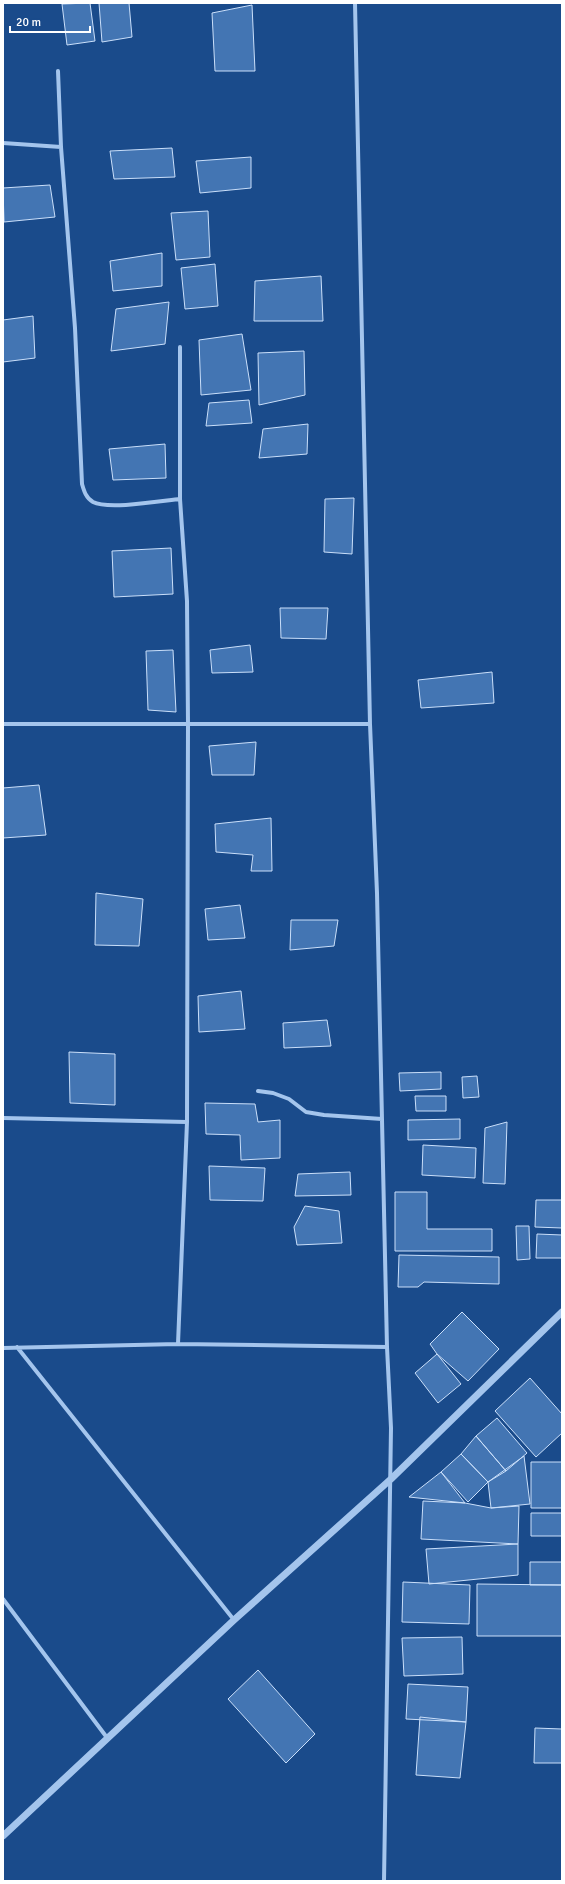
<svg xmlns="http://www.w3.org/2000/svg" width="565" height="1884" font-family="Signika,sans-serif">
	<rect width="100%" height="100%" fill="#1a4b8b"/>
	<path fill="#4375b3" stroke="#cadffa" d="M90 3 95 41 67 45 62 4Z
		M99 3H129L132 37 102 42Z
		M252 5 255 71H215L212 13Z
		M172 148 175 177 114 179 110 151Z
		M251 157V188L200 193 196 161Z
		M50 185 55 217 4 222 3 188Z
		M208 211 210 257 176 260 171 213Z
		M162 253V286L113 291 110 261Z
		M215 264 218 306 185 309 181 268Z
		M321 276 323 321H254L255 281Z
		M169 302 165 344 111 351 116 309Z
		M33 316 35 358 3 362V320Z
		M242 334 251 390 201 395 199 340Z
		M304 351 305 395 259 405 258 353Z
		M249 400 252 423 206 426 209 403Z
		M308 424 307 454 259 458 263 429Z
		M165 444 166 478 113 480 109 449Z
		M354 498 352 554 324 552 325 499Z
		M171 548 173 594 114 597 112 551Z
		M280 608H328L326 639 281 638Z
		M250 645 253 672 212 673 210 650Z
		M173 650 176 712 148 710 146 651Z
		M492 672 494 703 421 708 418 680Z
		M256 742 254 775H212L209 746Z
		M39 785 46 835 3 838V788Z
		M271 818 272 871H251L253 855 216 852 215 824Z
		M96 893 143 899 139 946 95 945Z
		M240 905 245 938 208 940 205 909Z
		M291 920H338L334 946 290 950Z
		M241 991 245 1029 199 1032 198 996Z
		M327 1020 331 1046 284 1048 283 1023Z
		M69 1052 115 1054V1105L70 1103Z
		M441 1072V1089L400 1091 399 1073Z
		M477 1076 479 1097 463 1098 462 1077Z
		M415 1096H446V1111H416Z
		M205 1103 255 1104 258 1122 280 1120V1158L241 1160 240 1135 206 1134Z
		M460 1119V1139L408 1140V1120Z
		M507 1122 505 1184 483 1183 485 1128Z
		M423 1145 476 1148 475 1178 422 1175Z
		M209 1166 265 1168 263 1201 210 1200Z
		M350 1172 351 1195 295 1196 298 1174Z
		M395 1192H427V1229H492V1251H395Z
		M536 1200H562V1228L535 1227Z
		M305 1206 339 1211 342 1243 297 1245 294 1227Z
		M516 1226H529L530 1259 517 1260Z
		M537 1234 562 1235V1258H536Z
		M399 1255 499 1257V1284L424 1282 418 1287H398Z
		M462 1312 499 1349 468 1381 437 1354 430 1344Z
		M437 1354 461 1384 438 1403 415 1373Z
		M530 1378 562 1414V1433L536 1457 495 1411Z
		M497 1418 527 1453 506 1471 476 1436Z
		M476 1436 506 1471 488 1482 461 1454Z
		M461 1454 488 1482 468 1502 441 1472Z
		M524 1456 530 1504 491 1508 488 1482Z
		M531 1462H562V1508H531Z
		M441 1472 465 1503 409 1497Z
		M423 1501 465 1503 491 1508 519 1506 518 1544 421 1539Z
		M531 1513H562V1536H531Z
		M518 1544V1575L429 1584 426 1549Z
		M530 1562H562V1585H530Z
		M403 1582 470 1585 469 1624 402 1622Z
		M477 1584 562 1585V1636H477Z
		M462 1637 463 1674 404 1676 402 1638Z
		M258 1670 315 1734 286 1763 228 1699Z
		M408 1684 468 1687 466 1722 406 1719Z
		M420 1717 466 1722 460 1778 416 1775Z
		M535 1728 562 1729V1763H534Z"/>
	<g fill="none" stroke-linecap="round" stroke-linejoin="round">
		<path stroke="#a4c5ed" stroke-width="4" d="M355 3 370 724 377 893 387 1347 391 1428 384 1881
			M58 71 61 147
			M3 143 61 147 75 328 82 484C84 491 86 498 93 502 108 510 161 501 180 499L187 601 188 724 187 1122 178 1344
			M180 499V347
			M3 724H370
			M258 1091 273 1093 289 1099 306 1112 324 1115 382 1119
			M3 1118 187 1122
			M17 1347 234 1620
			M3 1348 178 1344 387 1347
			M3 1599 108 1739"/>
		<path stroke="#a4c5ed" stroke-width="7" d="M3 1836 234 1620 391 1479 562 1312"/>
	</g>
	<rect width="565" height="1884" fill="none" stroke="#ffffff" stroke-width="8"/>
	<path d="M10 26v6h80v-6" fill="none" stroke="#ffffff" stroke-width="2"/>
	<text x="16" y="26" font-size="12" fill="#ffffff" stroke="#1a4b8b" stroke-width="3" paint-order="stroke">20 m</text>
</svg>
